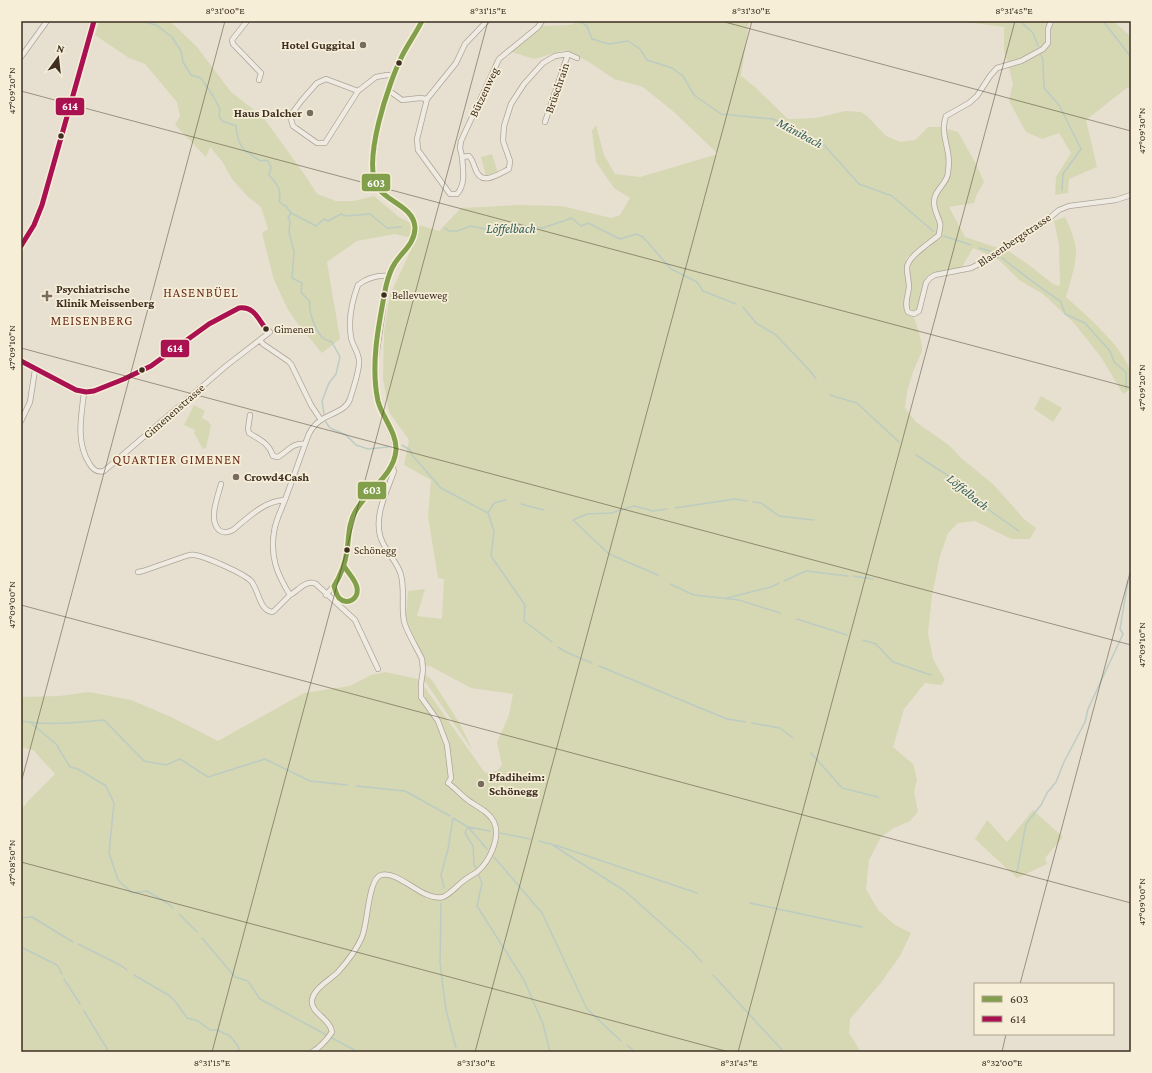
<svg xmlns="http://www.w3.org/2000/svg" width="1152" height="1073" font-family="'Crimson Pro',serif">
	<rect width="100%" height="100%" fill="#e7e0d1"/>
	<path fill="#d6d7b3" d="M99 21H170L197 47 231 92 263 117 307 178 317 194 336 201H354L374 196 399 217 409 222 439 231 461 208 518 205 562 206 611 218 620 215 630 198 614 188 596 162 592 131 596 125 604 155 615 174 640 177 718 154 675 113 643 87 614 79 589 62 565 50 534 59 512 52 519 40 542 26 569 25 583 21H749L741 76 755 87 788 119 816 118 845 111 861 112 867 116 886 136 900 142 915 140 928 127H940L958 132 976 164 984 182 977 194 974 203 949 207 965 237 1010 252 1029 265 1053 284 1060 286 1059 244 1054 221 1065 217C1070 227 1075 239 1076 250 1076 266 1070 282 1066 297 1084 313 1126 349 1131 374 1132 378 1131 384 1131 389L1123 394 1101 357 1073 322 1043 294 1019 280 998 259 973 248 962 267 957 270 933 273 928 275 924 282 920 303 917 310 911 311 908 305 910 295V264L912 258 930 247 927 243 906 258 907 285 906 312 914 318 919 332 922 346V351L913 372 907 392 905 408 916 422 950 446 961 458 994 485 1024 519 1036 528 1030 539H1011L975 521 958 523 948 533 940 556 932 596 928 633 933 659 945 680 941 685 925 683 904 709 893 747 913 764 917 779 914 792 918 812 910 821 894 828 881 837 869 860 866 889 878 910 895 925 911 933 900 956 880 984 850 1019 849 1033 861 1052H21V810L30 799 55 774 33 750 21 747V697L59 696 89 692 131 700 171 717 218 741 304 693 350 686 371 675 385 672 418 679 421 702 434 718 444 742 447 754H450L436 716 424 696 423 685 485 773 497 771 502 765 497 742 509 715 513 694 471 688 430 666H426L407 622 406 616 408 591 425 589 417 616 442 619 444 579 438 578 428 516 431 480 404 465 409 440 389 412 383 378 384 332 390 295 416 239 395 234 357 241 327 262 340 339 322 353 297 323 287 308 274 280 262 233 268 229 261 207 247 196 232 179 222 161 210 147 206 157 175 125 180 116 177 102 145 64 129 58 95 35Z
		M958 21H1114L1131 37V89L1128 87 1086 120 1097 167 1069 179 1068 193 1055 195 1056 177 1071 153 1059 133 1042 139 1026 132 1009 101 1013 83 1004 51V27Z
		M492 154 498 173 486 176 481 157Z
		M1041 396 1062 408 1053 422 1034 409Z
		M194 405 205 411 198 425 202 418 209 422 211 426 206 448 203 449 194 433 195 430 184 425Z
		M426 675 432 680 460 724 473 751 424 680 425 676Z
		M1033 810 1063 837 1045 858 1047 864 1017 878 975 839 987 820 1007 842Z"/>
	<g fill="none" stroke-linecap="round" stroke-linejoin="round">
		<path stroke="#bcccc2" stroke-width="1.5" d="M112 21H137
			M141 21 156 25 172 37 181 51 183 62 191 75 201 78 213 96 220 109 219 116 222 121 236 126C238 149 244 150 261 161L265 160 268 161 271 167 269 175C277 184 282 189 279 201L283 205 286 206 291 213 316 226 324 219 328 221 341 214 346 216 370 214 387 228 401 227
			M579 21 587 26 592 39 609 44 628 41 640 49 647 60 672 68 683 76 694 95 721 114 773 119 824 145 859 184 892 196 933 231
			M1020 21 1033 33 1038 46
			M1103 21 1131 57
			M1041 55 1043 60 1044 88 1059 105 1081 149 1063 174 1062 190
			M291 213 288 218 290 221 289 232 294 252 292 278 302 283 301 292 310 302C308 311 316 332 323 338 325 340 329 341 332 342L340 357 336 374 329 383 322 401 324 414
			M445 228 449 231H457L471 226 484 229 510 225 543 228 572 218 581 226 588 223 620 239 636 234 643 237 671 269 697 282 703 291 736 304
			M944 236 971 245
			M979 248 993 252
			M1001 257C1020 273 1040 287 1061 302L1065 314 1085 323 1110 351 1114 362 1126 372V389
			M743 307 756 323 776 335 811 372 816 379
			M830 395 857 403 899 442
			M325 421 330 428 346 435 356 445 368 449 388 447
			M402 445 410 450 412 455 441 488 488 513 494 503 506 500
			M916 455 961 484 976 501 1019 531
			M753 502 761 503 779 516 814 520
			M521 504 544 510
			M675 508 735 499 747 501
			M488 513 494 531 491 556 525 605 524 621 552 642
			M658 575 609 554 573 520 587 514 611 513 634 506 653 511 667 509
			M853 576 873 579
			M784 581 806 571 848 576
			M670 584 694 595 739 600 780 613
			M727 598 771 587 779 583
			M797 619 847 635
			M863 640 876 644 893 662 931 675
			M558 647 566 652 592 663
			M599 666 727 719 746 722
			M21 721C48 726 77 722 104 720L144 761 166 765 180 759 208 777 265 759 310 781 347 785
			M31 723 56 744 70 767 78 769 106 786 114 803 109 853 118 880 132 893 147 891 170 905 173 908
			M752 723 780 728 793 738
			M811 753 842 788 878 797
			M356 786 405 791 450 816
			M500 833 530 839
			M539 841 551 844 625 891 691 950 702 962
			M555 845 697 893
			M487 849 468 827 465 833 473 846 474 864 482 883 477 906 524 980 543 1024 550 1052
			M494 857 542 913 587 1009 621 1041
			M1017 872 1026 824 1041 805 1047 793 1056 782 1064 762 1085 722 1088 709 1123 634 1120 629 1128 581
			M444 888 441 875 448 849 453 818 468 827 490 831
			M441 903 440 963 446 1010 456 1048
			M750 903 862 927
			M179 914 197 932
			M21 918 32 917 73 942
			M202 938 235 977 248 981 260 999 358 1052
			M78 944 120 965 127 970
			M21 947 57 965 62 974
			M134 975 170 996 175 1001 187 1018 198 1021 210 1030H217L230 1036 238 1046 240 1052
			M713 975 784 1052
			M64 979 80 1004
			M84 1011 109 1052
			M627 1045 635 1052"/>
		<g stroke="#ada599" stroke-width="6">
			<path id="street" d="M247 21 232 40 233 44 261 73 259 80
				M487 21 465 44 456 63 427 99 417 139 418 150 450 194H457C466 184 463 170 462 157L469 156C473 160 473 163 475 168 481 187 497 175 509 169L510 161 503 141 504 126 511 104 524 84 543 63 555 56 568 54 577 58
				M1051 21 1048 29V43L1043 49 1021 61 997 68 990 76 977 96 969 103 946 116C941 129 946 140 948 153 949 159 949 166 948 172 948 184 934 189 934 202 934 210 938 216 940 223 941 226 939 231 939 235 930 243 907 257 907 268 907 275 909 281 909 287 908 296 904 304 908 312L914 314 919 311 926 283 930 278 935 275 971 268 997 255 1013 241 1040 226 1059 210 1069 206 1116 200 1131 195
				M21 57 47 21
				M388 90 402 100 420 98 427 99
				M358 91 326 79 317 83 302 100 290 116 293 126 317 143H325L358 91 376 77 387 75 394 76
				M545 122 568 54
				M462 157 460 148 461 141 499 59 538 27 542 21
				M21 246 34 225 42 205 94 21
				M260 340 263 344 288 361 291 364 311 405 321 420
				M21 361 76 390C90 395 98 390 111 385 129 378 147 369 163 358 188 341 211 319 239 308 255 304 259 324 270 332L226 366 104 471C97 473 93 470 89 463 76 442 81 417 84 393
				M250 415 248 429 249 433C260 440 269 443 273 456L278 457C287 452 293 442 305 444
				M21 421 30 402 35 370
				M221 484C218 496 208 520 219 530 224 534 228 532 233 530 249 517 264 501 285 500L308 436C311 429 315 424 321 420 331 413 346 411 350 399 353 389 360 370 359 360 358 351 352 345 351 337 348 320 352 301 358 285 367 278 377 275 389 276
				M285 500C281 510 275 522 274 532 270 557 277 574 290 595 298 591 306 579 316 584L355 620 378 669
				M138 572 143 571 186 556C189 555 192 554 195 555 206 557 243 573 251 581 259 590 259 610 272 612L274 611 290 595
				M326 595C342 578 346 559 349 537 350 527 351 518 356 509 366 491 390 476 395 456 399 440 383 418 379 402 375 388 375 372 376 358 378 344 380 330 382 316 384 301 385 285 391 270 398 254 417 245 415 226 413 205 386 202 377 186 370 175 373 163 374 151 379 118 388 84 403 54 409 43 416 32 422 21
				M312 1052C321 1047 326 1041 332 1032 330 1018 310 1013 312 1000 314 988 330 980 338 972 347 962 357 949 362 937 368 923 368 879 381 875 399 870 423 902 443 897 450 894 456 887 462 882 467 878 472 875 477 872 489 862 501 838 494 822 488 810 474 806 464 797 459 793 454 787 448 783L451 778 447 745 438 721 421 697V684L423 670 422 659C417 648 406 631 404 621 401 606 405 591 401 575 398 563 387 553 382 541 372 518 387 492 394 471L392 466"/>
		</g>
		<use href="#street" stroke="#efebe3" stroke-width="4.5"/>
		<g stroke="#f7eed8" stroke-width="8">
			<path id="bus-1" d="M344 566C348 573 356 580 357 588 359 599 347 606 339 598 336 594 335 590 334 586 341 575 345 564 347 551 349 538 348 524 355 512 366 491 394 476 396 450 397 433 382 417 378 401 370 364 379 323 386 286 388 278 390 270 395 263 402 252 415 243 415 228 414 207 389 203 378 188 361 163 389 82 402 56 408 44 416 33 422 21"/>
		</g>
		<g stroke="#f7eed8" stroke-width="8">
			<path id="bus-2" d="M21 246 34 225 42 205 94 21
				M21 361 76 390 86 392 94 391 124 379 151 366 209 324 239 308C254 306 258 319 266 329"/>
		</g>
		<use href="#bus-1" stroke="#82a04c" stroke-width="5"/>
		<use href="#bus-2" stroke="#aa1150" stroke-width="5"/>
	</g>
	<path fill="none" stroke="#3d2e20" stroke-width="1" stroke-opacity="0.45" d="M721 21 1131 131M21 91 1131 388M21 348 1131 645M21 605 1131 903M21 783 225 21M21 862 729 1052M1020 984 1131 569M212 1052 488 21M475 1052 752 21M738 1052 1015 21M1002 1052 1006 1034"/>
	<g fill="#786c5e" stroke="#f7eed8" stroke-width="1.5">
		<circle cx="363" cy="45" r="4"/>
		<circle cx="310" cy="113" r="4"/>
		<path d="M45 290h4v4h4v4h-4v4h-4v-4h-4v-4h4z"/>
		<circle cx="236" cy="477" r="4"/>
		<circle cx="481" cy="784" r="4"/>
	</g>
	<g fill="#3d2e20" stroke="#f7eed8" stroke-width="1.5">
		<circle cx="399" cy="63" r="3.5"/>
		<circle cx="61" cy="136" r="3.5"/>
		<circle cx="384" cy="295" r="3.5"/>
		<circle cx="266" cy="329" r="3.5"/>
		<circle cx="142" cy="370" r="3.5"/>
		<circle cx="347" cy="550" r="3.5"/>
	</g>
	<g text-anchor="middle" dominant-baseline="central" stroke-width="3.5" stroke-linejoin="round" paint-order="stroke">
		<g font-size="11" fill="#3d2e20" stroke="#f7eed8" text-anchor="start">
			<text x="392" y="295">Bellevueweg</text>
			<text x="274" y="329">Gimenen</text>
			<text x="354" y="550">Schönegg</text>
		</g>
		<g font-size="12" font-weight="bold" fill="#3d2e20" stroke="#f7eed8" text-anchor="start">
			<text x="355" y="45" text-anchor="end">Hotel Guggital</text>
			<text x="302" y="113" text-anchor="end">Haus Dalcher</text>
			<text x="56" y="289">Psychiatrische<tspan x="56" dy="14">Klinik Meissenberg</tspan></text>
			<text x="244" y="477">Crowd4Cash</text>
			<text x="489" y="777">Pfadiheim:<tspan x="489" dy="14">Schönegg</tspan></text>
		</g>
		<g font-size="12" fill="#3d2e20" stroke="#f7eed8">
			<text transform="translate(557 88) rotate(-71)">Brüschrain</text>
			<text transform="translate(484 92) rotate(-65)">Bützenweg</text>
			<text transform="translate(1014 240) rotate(-34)">Blasenbergstrasse</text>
			<text transform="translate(174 411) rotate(-41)">Gimenenstrasse</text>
		</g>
		<g font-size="13" font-style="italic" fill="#2f5d5a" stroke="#f7eed8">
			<text transform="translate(800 133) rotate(28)">Mänibach</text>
			<text x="511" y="228">Löffelbach</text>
			<text transform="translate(968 492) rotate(39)">Löffelbach</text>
		</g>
		<g font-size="13" letter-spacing="1" fill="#6b2e1e" stroke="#f7eed8">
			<text x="201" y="292">HASENBÜEL</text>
			<text x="92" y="320">MEISENBERG</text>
			<text x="177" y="459">QUARTIER GIMENEN</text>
		</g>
	</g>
	<g stroke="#f7eed8" stroke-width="1.5">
		<rect x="55" y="97" width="30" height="19" rx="4" fill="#aa1150"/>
		<rect x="361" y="173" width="30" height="19" rx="4" fill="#82a04c"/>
		<rect x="160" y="339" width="30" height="19" rx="4" fill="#aa1150"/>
		<rect x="357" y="481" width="30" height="19" rx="4" fill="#82a04c"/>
	</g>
	<g font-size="11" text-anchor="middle" font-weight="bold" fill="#fff">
		<text x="70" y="110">614</text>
		<text x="376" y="187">603</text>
		<text x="175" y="352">614</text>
		<text x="372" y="494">603</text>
	</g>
	<rect width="1152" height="1073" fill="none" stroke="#f7eed8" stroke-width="44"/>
	<rect x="974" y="983" width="140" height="52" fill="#f7eed8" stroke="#ada18e"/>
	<rect x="982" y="996" width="20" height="6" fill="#82a04c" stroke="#ada18e"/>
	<text x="1010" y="1003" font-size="12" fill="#3d2e20">603</text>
	<rect x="982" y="1016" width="20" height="6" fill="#aa1150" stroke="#ada18e"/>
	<text x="1010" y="1023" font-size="12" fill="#3d2e20">614</text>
	<g transform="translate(58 58) rotate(15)" stroke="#f7eed8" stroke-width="3" paint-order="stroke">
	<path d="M0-3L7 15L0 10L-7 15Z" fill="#3d2e20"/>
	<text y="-6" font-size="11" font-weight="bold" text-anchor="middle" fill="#3d2e20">N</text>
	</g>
	<rect x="22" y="22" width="1108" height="1029" fill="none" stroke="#3d2e20" stroke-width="1.5"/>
	<g font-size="10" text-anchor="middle" fill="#3d2e20">
		<text x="225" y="14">8°31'00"E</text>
		<text x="488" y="14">8°31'15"E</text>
		<text x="751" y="14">8°31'30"E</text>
		<text x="1014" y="14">8°31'45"E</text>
		<text transform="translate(11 91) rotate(-90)" y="4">47°09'20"N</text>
		<text transform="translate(1141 131) rotate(-90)" y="4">47°09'30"N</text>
		<text transform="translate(11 348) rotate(-90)" y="4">47°09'10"N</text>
		<text transform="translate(1141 388) rotate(-90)" y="4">47°09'20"N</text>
		<text transform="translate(11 605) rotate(-90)" y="4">47°09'00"N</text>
		<text transform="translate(1141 645) rotate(-90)" y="4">47°09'10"N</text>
		<text transform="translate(11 863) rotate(-90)" y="4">47°08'50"N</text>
		<text transform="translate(1141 902) rotate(-90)" y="4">47°09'00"N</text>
		<text x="212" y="1066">8°31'15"E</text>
		<text x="476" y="1066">8°31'30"E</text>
		<text x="739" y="1066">8°31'45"E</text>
		<text x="1002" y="1066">8°32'00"E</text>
	</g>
</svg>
